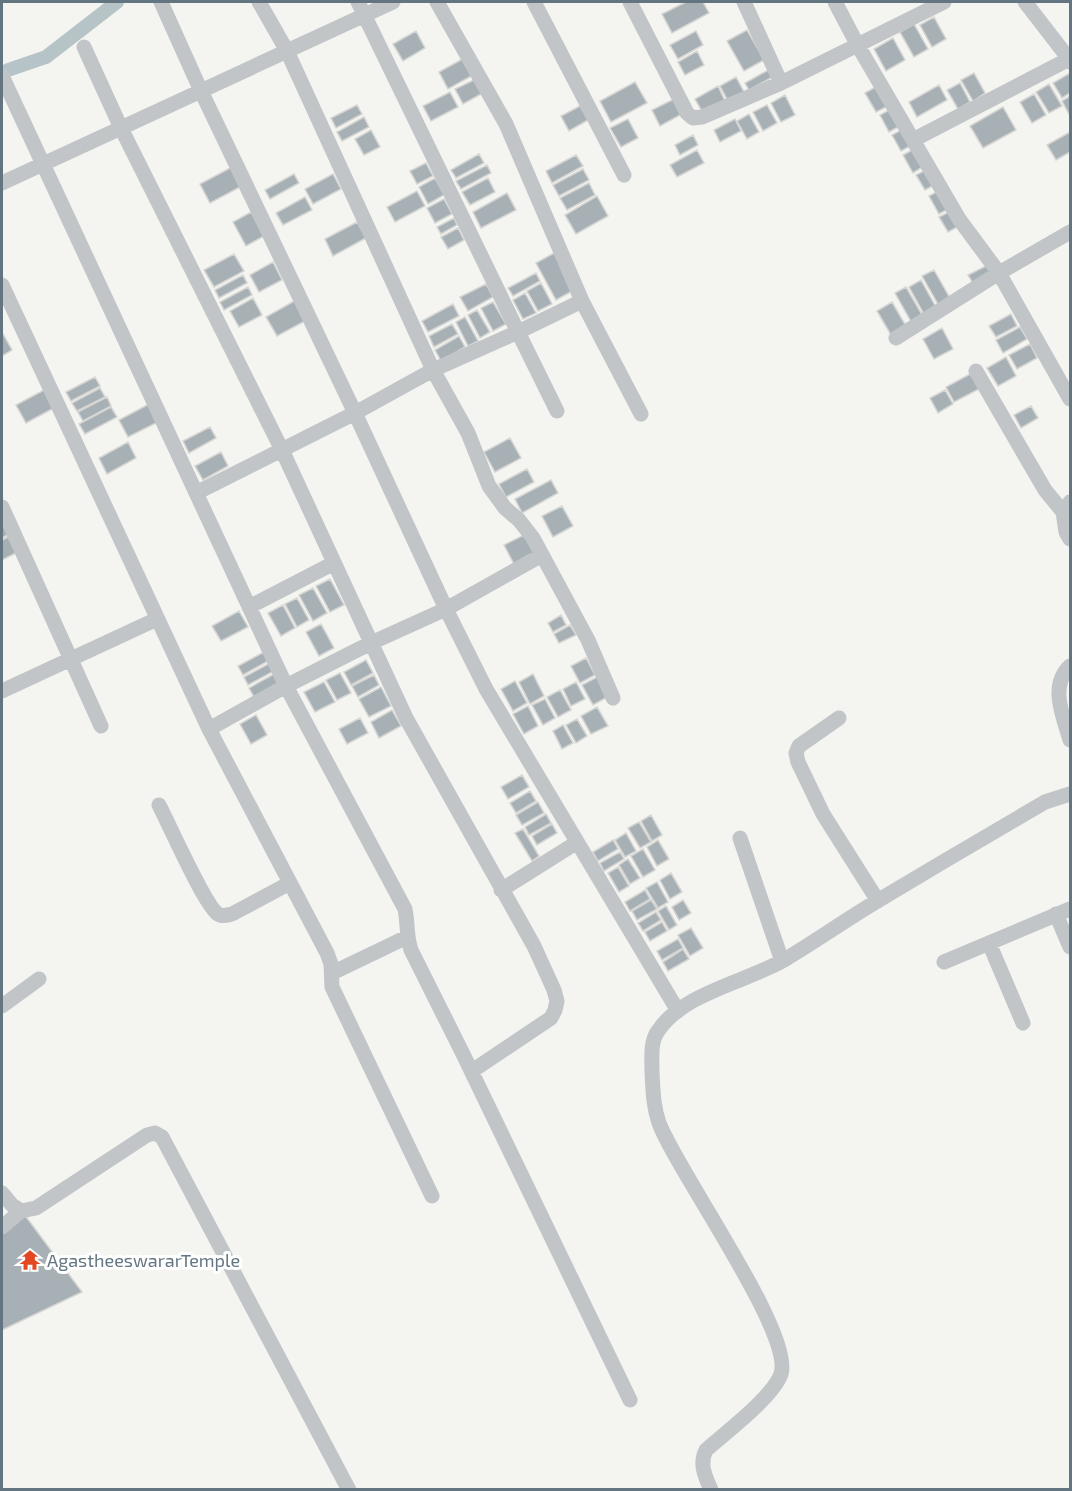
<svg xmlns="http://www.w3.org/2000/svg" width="1072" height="1491" font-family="'Exo 2',sans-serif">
	<rect width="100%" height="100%" fill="#f4f4f0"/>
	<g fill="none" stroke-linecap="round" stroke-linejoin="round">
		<path stroke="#b6c4c7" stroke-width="14" d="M8 70 46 57 117 2"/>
	</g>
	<path fill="#a7b0b5" stroke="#d5d5d3" stroke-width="1.5" d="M686 2H703L709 13 672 33 662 14Z
		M934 17 946 39 932 47 920 25Z
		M914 24 928 49 914 57 900 32Z
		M747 30 764 60 744 71 727 41Z
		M416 31 425 48 403 61 393 44Z
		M696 31 703 45 678 59 670 45Z
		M893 38 905 60 886 71 874 49Z
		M697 51 704 65 685 75 678 62Z
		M466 57 475 74 448 89 439 72Z
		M772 68 776 75 749 90 745 83Z
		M974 73 985 93 973 101 961 80Z
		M1070 73V93L1062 98 1053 83Z
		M736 77 744 92 728 101 720 86Z
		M476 79 483 93 463 104 455 89Z
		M635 82 647 103 611 122 600 101Z
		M960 83 970 102 958 109 947 90Z
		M1049 84 1062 106 1049 113 1036 92Z
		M879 85 890 105 876 112 865 93Z
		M939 85 947 100 917 117 909 102Z
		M718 86 725 101 703 113 695 99Z
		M450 92 458 107 431 121 423 106Z
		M1034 94 1046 115 1032 123 1020 102Z
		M785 95 795 115 781 122 771 103Z
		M1070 96V116L1062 101Z
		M674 99 682 114 660 126 652 110Z
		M357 105 362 114 336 128 331 118Z
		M767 105 777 123 763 131 753 112Z
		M580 106 588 120 569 131 561 116Z
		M1003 107 1016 130 983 148 970 126Z
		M891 109 900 126 889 132 880 115Z
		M749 114 759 132 747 139 737 121Z
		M364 117 369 127 342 141 337 132Z
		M628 119 638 138 621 147 610 128Z
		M735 119 741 131 720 142 714 130Z
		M903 129 912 145 901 151 892 135Z
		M371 130 380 147 364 155 355 139Z
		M1070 132V152L1056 160 1047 145Z
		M693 135 698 145 680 155 675 145Z
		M914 149 924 166 913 173 903 155Z
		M697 150 704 163 677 177 670 165Z
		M479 154 484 163 456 178 451 170Z
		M576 155 583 166 552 183 546 171Z
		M426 163 433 176 417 184 410 171Z
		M487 165 491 173 461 189 456 181Z
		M232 167 242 186 210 203 200 184Z
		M583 169 589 180 559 196 553 185Z
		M928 169 936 184 925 190 916 175Z
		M294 174 299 183 270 199 265 190Z
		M333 174 341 189 313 204 305 189Z
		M435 178 444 195 428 204 419 187Z
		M488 178 495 192 470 205 462 192Z
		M589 183 595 195 567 210 560 198Z
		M940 190 950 208 939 214 929 196Z
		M417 191 425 206 395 222 387 207Z
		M507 193 516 210 481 228 473 212Z
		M597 196 608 216 576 234 565 215Z
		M305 197 312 210 283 225 276 213Z
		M444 199 452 214 435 223 427 208Z
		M951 211 959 226 948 232 939 217Z
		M251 212 264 236 246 246 233 222Z
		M454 218 457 225 441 234 437 227Z
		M357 222 366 238 333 256 325 239Z
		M458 228 464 240 448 249 441 237Z
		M556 252 576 289 556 300 536 263Z
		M234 254 244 271 214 287 204 270Z
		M273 262 282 280 259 292 250 275Z
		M988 265 993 274 974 285 968 275Z
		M934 270 951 300 939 306 922 276Z
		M536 273 540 281 513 296 508 288Z
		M243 275 247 283 219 298 215 290Z
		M921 280 937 309 925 316 909 287Z
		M541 283 552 304 538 311 527 291Z
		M486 284 493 297 468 311 460 297Z
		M248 287 252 295 224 310 220 302Z
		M906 287 924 318 913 325 895 293Z
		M525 293 536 313 523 319 513 300Z
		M253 298 262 315 239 327 230 311Z
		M296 300 307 320 277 336 266 317Z
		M493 302 506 324 493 331 481 308Z
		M892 302 906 326 891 335 877 311Z
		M453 304 459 316 428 332 422 321Z
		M477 310 490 332 480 338 468 315Z
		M1011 314 1017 326 996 337 989 326Z
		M465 317 478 341 468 346 456 322Z
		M452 324 458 334 434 347 429 336Z
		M1020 327 1027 339 1003 353 996 340Z
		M942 328 953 349 934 359 923 339Z
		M2 332 12 350 2 356Z
		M459 336 465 347 441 361 435 350Z
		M1030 344 1037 358 1017 369 1009 355Z
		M1006 357 1016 376 998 386 987 368Z
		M972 373 981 388 954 402 946 387Z
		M95 377 100 386 71 401 66 392Z
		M100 388 105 397 77 411 72 403Z
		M44 390 54 408 26 423 16 405Z
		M945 390 953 404 938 413 930 398Z
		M107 397 111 406 83 421 78 412Z
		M149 404 158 422 128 437 119 420Z
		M1031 406 1038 418 1021 428 1014 415Z
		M111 407 117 417 85 434 79 424Z
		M210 427 216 438 189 453 183 441Z
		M510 438 521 458 495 472 484 452Z
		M128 442 136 458 107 474 99 458Z
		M221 452 228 466 203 480 195 466Z
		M527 469 534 482 506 497 499 484Z
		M551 480 558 493 522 513 515 499Z
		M562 506 573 526 553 537 542 516Z
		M2 521 9 534 2 538Z
		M526 534 537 554 515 566 504 545Z
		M10 536 18 552 2 560V540Z
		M330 579 344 605 330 612 316 586Z
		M313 588 327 613 313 621 299 595Z
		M297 598 309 620 297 627 285 604Z
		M283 605 295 628 281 636 268 613Z
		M239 611 248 627 221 641 212 626Z
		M561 615 566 625 553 632 548 623Z
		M321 624 334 648 319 656 306 632Z
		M570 625 576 635 559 643 554 634Z
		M264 652 268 661 243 675 238 666Z
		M586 658 595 675 580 683 571 666Z
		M366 660 373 673 351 685 344 672Z
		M270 663 274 671 248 685 244 677Z
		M340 673 351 693 337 700 326 680Z
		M274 674 279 684 254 697 249 688Z
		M533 674 544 696 530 704 519 682Z
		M374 675 379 685 358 697 352 686Z
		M599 676 609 696 593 705 582 685Z
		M515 681 527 703 513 711 501 689Z
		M324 682 335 702 315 712 304 692Z
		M576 682 585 699 571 706 563 689Z
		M381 687 391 706 369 717 359 699Z
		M560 690 571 710 558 717 547 697Z
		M545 699 555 718 543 725 532 705Z
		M528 706 538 726 524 734 513 714Z
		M597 707 608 726 591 734 581 716Z
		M392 710 401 726 379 738 371 722Z
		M256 715 267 735 251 744 240 724Z
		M360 718 368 733 347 744 339 729Z
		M577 719 587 736 576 743 566 725Z
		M563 725 573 743 562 749 553 731Z
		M522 775 529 787 508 799 501 787Z
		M530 791 536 801 516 813 510 803Z
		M538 802 544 813 522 825 516 815Z
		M546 814 551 823 529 835 525 827Z
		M651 815 662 835 652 841 641 821Z
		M639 822 651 842 640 848 628 828Z
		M552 824 557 833 537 845 532 836Z
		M523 829 539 856 532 861 515 833Z
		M626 833 636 851 625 857 615 840Z
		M613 840 618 849 598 861 593 852Z
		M658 840 669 859 657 866 647 847Z
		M643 849 655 870 643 877 631 856Z
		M620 852 624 859 604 871 600 863Z
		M628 859 640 878 630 884 619 865Z
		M618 867 629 886 619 892 608 873Z
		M671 873 682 892 670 899 660 880Z
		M657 882 668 902 658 908 646 888Z
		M645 890 650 899 630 911 625 902Z
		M651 900 657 909 637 920 632 911Z
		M683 900 691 913 679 920 672 907Z
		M666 906 677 925 669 930 658 911Z
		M656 912 661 920 643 931 638 923Z
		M662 922 667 931 650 941 645 932Z
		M691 928 703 948 690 956 678 935Z
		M678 939 683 948 662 960 657 951Z
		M683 949 689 959 668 971 663 962Z
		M24 1214 82 1292 2 1330V1228Z"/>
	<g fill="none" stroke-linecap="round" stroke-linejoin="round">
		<path stroke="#c1c5c8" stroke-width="15" d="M161 2 201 91 355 413 446 609 486 689 678 1011
			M259 2 287 51 433 370 468 433 489 486 505 508 519 520 533 538 588 640 613 698
			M437 2 506 124 582 301 641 414
			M534 2 624 175
			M630 2 687 113 693 118 702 117 781 83
			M744 2 781 83 944 2
			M835 2 857 44 959 219 999 273 1070 399
			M1025 2 1069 59 1070 58
			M84 47 121 128 282 450 406 718 534 946 554 990 557 1001 555 1010 551 1018 472 1071
			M2 76 286 686 405 909C408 923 406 936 411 950L463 1054 630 1400
			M913 140 1069 59 1070 62
			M2 183 393 2
			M2 285 209 729 327 953 331 964 332 987 432 1196
			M896 338 999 273 1070 232
			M976 371 1045 490 1063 512
			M557 411 518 332 582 301
			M196 493 355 413 433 370 518 332 358 2
			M1070 502 1063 512 1066 532 1070 539
			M2 507 101 726
			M249 607 334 563
			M1070 666C1049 686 1063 716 1070 740
			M2 691 157 619
			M839 718 799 746 796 753 798 762 823 814 878 901
			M209 729 286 686 371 643 446 609 542 555
			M159 805C169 824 205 906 218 914 222 917 227 915 232 914L290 883
			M740 838 782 961
			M501 890 576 843
			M1056 914 1070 947
			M989 943 1023 1023
			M944 962 1070 909
			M332 973 407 937
			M2 1006 39 979
			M2 1193 12 1205 21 1211 36 1208 147 1135 155 1133 162 1137 349 1490
			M2 1227 21 1211
			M711 1490C705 1476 699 1464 706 1450 725 1433 773 1397 781 1374 794 1333 678 1173 659 1123 653 1106 653 1089 652 1072 652 1058 650 1042 658 1031 683 993 746 982 784 960 816 941 847 919 879 900 934 867 990 834 1045 802L1070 794"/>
	</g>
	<defs>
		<g id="temple-bare" transform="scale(1.62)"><path d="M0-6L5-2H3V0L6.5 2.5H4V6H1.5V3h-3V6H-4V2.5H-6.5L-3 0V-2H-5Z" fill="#e34821" stroke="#fff" stroke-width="2.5" paint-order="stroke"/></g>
	</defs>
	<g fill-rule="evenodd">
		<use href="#temple-bare" x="30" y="1260"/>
	</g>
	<g text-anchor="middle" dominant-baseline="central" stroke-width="6" stroke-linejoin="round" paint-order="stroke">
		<g font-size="18" fill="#637581" stroke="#fff" text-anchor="start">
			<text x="47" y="1260">AgastheeswararTemple</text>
		</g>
	</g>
	<rect width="1072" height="1491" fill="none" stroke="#637581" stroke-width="6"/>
</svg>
